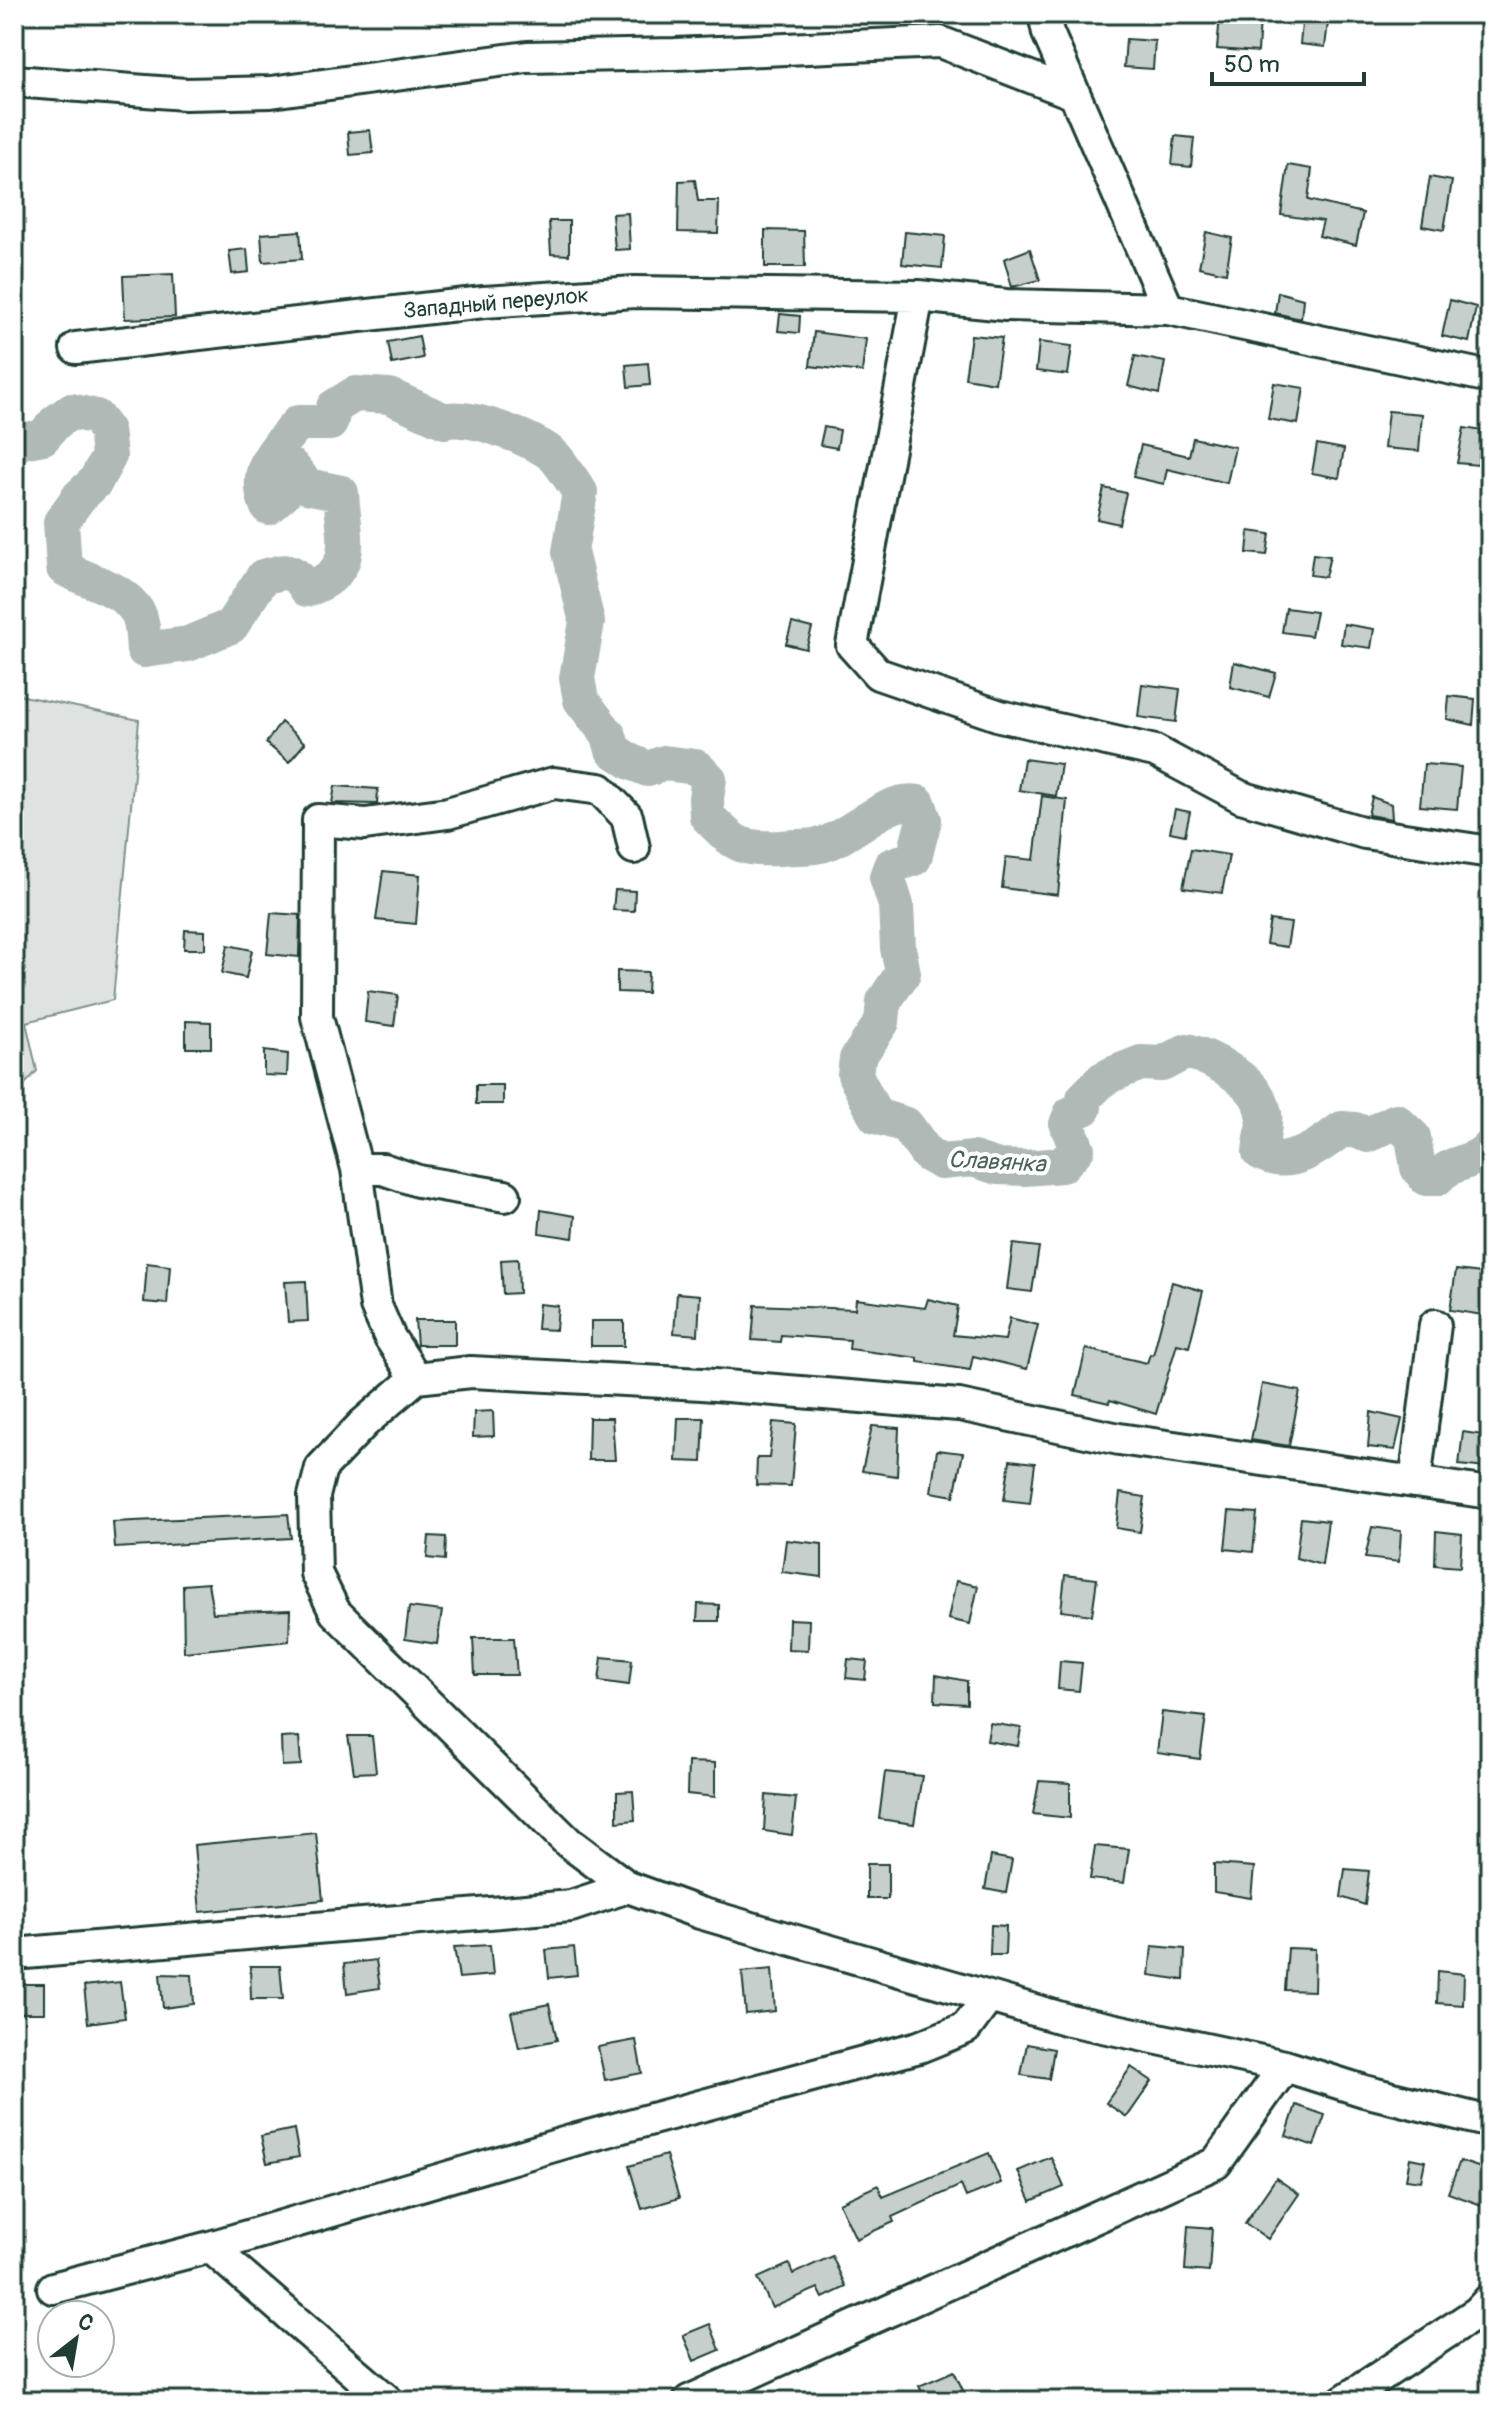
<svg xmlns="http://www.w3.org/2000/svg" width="1504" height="2415" font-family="Pangolin,sans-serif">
	<rect width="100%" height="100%" fill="#fff"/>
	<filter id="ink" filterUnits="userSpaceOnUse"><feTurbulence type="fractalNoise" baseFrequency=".0125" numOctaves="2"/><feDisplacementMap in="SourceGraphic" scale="16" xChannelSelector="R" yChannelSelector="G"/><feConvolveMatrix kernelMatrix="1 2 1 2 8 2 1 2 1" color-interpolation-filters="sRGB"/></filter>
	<g filter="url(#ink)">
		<path fill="#dee3e2" stroke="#7e908b" stroke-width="2" d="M14 694 139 720 113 1000 26 1022 37 1071 14 1096Z"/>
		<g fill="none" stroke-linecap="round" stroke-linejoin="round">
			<path stroke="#afbab7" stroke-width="36" d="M14 446 22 441 43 437 55 423 71 411 96 417 106 430 109 456 95 482 79 497 61 522 64 568C90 583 121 586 138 613 143 622 143 640 144 650L188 644 231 626 263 577C286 571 293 567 307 589 360 572 343 535 341 493L307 486 292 467 283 494 268 507C252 470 275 450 298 423H330L334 407 355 394 389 396 445 421C465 413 539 440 555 457 564 467 572 481 580 492L570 552 587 622 577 678 581 700 609 736 613 750 631 762 648 769 664 763 696 767 709 779 706 798 707 816C735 845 741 850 781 848 798 846 814 849 830 842 856 831 889 797 918 803L924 820 914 858 891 866 887 877 896 905 898 948 903 973 884 1001 882 1022 857 1059 855 1075 876 1116 906 1125 927 1154 941 1162 973 1159 998 1167 1025 1168 1062 1165 1077 1149 1067 1124 1071 1114 1084 1108V1098L1103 1079 1113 1074 1141 1063 1162 1064 1187 1051C1213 1058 1259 1082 1264 1113 1266 1124 1261 1140 1260 1152 1289 1170 1319 1147 1342 1129L1355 1130 1368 1135 1396 1121 1413 1137 1418 1168 1426 1178H1437C1454 1159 1471 1166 1490 1147"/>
		</g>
		<path fill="#c7cfcc" stroke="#1f3d34" stroke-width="2" d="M1303 14H1329L1325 47 1300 44Z
			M1220 15 1260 18 1258 52 1217 49Z
			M1126 39 1155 41 1153 69 1124 67Z
			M370 130 373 153 350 155 348 132Z
			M1175 136 1194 138 1191 167 1172 165Z
			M1288 165 1312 169 1308 200 1363 213 1356 245 1319 236 1323 221 1281 215Z
			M1430 177 1452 181 1444 230 1422 226Z
			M695 180 698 201H719L718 233 678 232 679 181Z
			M628 213 630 249 615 250 612 214Z
			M549 221H569V255L551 254Z
			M765 230 804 231 805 267H765Z
			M300 231 302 259 263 262 261 234Z
			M905 232 945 236 942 268 902 264Z
			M1206 232 1232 238 1226 273 1199 267Z
			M247 249 249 272 232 274 229 251Z
			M1030 249 1040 280 1012 287 1004 259Z
			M173 274 175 317 125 319 123 276Z
			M1278 292 1303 299 1301 319 1275 313Z
			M1450 300 1476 307 1469 342 1442 336Z
			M780 314 800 316 799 333 778 331Z
			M814 332 866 339 862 372 810 366Z
			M971 335 1002 338 995 383 965 378Z
			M419 336 423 358 392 364 388 342Z
			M1039 342 1072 346 1068 375 1036 371Z
			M1135 356 1165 362 1159 394 1128 386Z
			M648 363 650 385 628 387 626 365Z
			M1274 383 1304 388 1298 424 1268 419Z
			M1388 411 1422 414 1419 451 1384 448Z
			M824 427 840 430 837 448 820 445Z
			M1464 428 1483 431 1478 465 1457 463Z
			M1193 438 1235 447 1227 483 1167 469 1164 484 1133 477 1141 445 1189 456Z
			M1317 444 1344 449 1339 478 1312 473Z
			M1104 488 1126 493 1119 524 1097 519Z
			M1249 531 1270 534 1267 555 1247 553Z
			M1313 554 1330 556 1325 577 1310 575Z
			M1286 608 1316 612 1311 636 1282 632Z
			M792 623 812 628 806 649 786 644Z
			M1344 624 1374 629 1371 648 1341 644Z
			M1234 662 1276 673 1269 697 1230 687Z
			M1142 684 1180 689 1176 722 1138 717Z
			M1449 696 1475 699 1473 725 1447 719Z
			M281 722 305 743 289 762 266 743Z
			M1024 759 1061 764 1056 796 1019 790Z
			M1424 764 1461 767 1457 809 1420 806Z
			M335 786 378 789 377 804 332 803Z
			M1042 796 1067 800 1058 895 1002 888 1006 857 1034 860Z
			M1372 797 1391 804 1392 819 1368 815Z
			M1175 809 1190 812 1185 835 1170 832Z
			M1191 849 1229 855 1222 893 1183 888Z
			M383 871 420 875 416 924 376 920Z
			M615 890 635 891 634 911 613 910Z
			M271 913 300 915 299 957 267 954Z
			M1270 920 1291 923 1287 947 1266 944Z
			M185 930 205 931V949H184Z
			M228 945 252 950 246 978 222 973Z
			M617 971 648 972 647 993 617 992Z
			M368 991 398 995 394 1026 365 1022Z
			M186 1021 211 1022V1048H186Z
			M264 1051 288 1054 287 1076 264 1075Z
			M476 1085H503V1104H476Z
			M541 1210 575 1216 573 1238 539 1233Z
			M1013 1244 1039 1247 1032 1292 1007 1289Z
			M518 1259 519 1293 503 1294 501 1260Z
			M147 1263 170 1266 167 1304 144 1302Z
			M1456 1270 1490 1274V1316L1450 1310Z
			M306 1281 308 1321 288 1322 285 1282Z
			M1172 1282 1203 1291 1189 1347 1177 1344 1156 1414 1110 1400 1109 1403 1075 1395 1086 1349 1147 1363 1150 1354 1153 1355Z
			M677 1293 700 1295 698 1335 674 1333Z
			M856 1299 925 1308 928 1299 958 1306 953 1335 1005 1340 1010 1318 1038 1325 1027 1369 973 1356 970 1370 918 1362V1358L849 1349 850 1340 781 1335 780 1342 752 1340 755 1305 855 1309Z
			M539 1304 558 1306 556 1330 537 1329Z
			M415 1320H455V1345H417Z
			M591 1321H624V1346H591Z
			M1262 1384 1300 1391 1289 1446 1251 1440Z
			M493 1411 494 1436 473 1437 474 1412Z
			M1371 1412 1402 1419 1395 1450 1368 1447Z
			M589 1418H612L615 1460H588Z
			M678 1418H704L702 1462 676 1461Z
			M773 1422 796 1424 791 1486 756 1485 757 1458H769Z
			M872 1426 899 1428 897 1476 862 1471Z
			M1463 1432 1489 1436 1486 1468 1459 1465Z
			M937 1450 963 1453 954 1496 931 1492Z
			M1010 1460 1035 1463 1030 1503 1004 1500Z
			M1120 1493 1145 1497 1140 1532 1116 1528Z
			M1229 1511 1257 1513 1253 1552 1225 1549Z
			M288 1514 291 1538 115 1548 113 1522Z
			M1301 1518 1328 1521 1322 1565 1296 1558Z
			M1372 1527 1401 1531 1399 1562 1365 1558Z
			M1436 1531 1462 1534 1460 1567 1435 1565Z
			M429 1536 446 1537 445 1560 427 1558Z
			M786 1540 822 1544V1577L782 1572Z
			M1065 1575 1097 1579 1092 1615 1061 1611Z
			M956 1581 978 1586 970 1624 948 1619Z
			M208 1583 213 1613 290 1610 289 1641 184 1652 183 1585Z
			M698 1604 719 1605V1621H697Z
			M409 1607 442 1611 437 1644 405 1639Z
			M789 1619 809 1620 808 1650 788 1649Z
			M473 1638H514L517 1675H475Z
			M602 1657 632 1660 629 1685 599 1681Z
			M848 1659 867 1661 865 1680 846 1678Z
			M1060 1661 1082 1663 1079 1691 1058 1689Z
			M936 1675 967 1681V1704L935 1702Z
			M1162 1712 1206 1717 1200 1759 1157 1753Z
			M990 1723 1021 1728 1018 1746 987 1741Z
			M348 1736H372L376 1772 354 1773Z
			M299 1737 301 1765 282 1766 281 1738Z
			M688 1762 715 1763V1797L687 1794Z
			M885 1772 922 1776 914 1824 879 1819Z
			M1039 1781 1070 1783V1818L1033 1814Z
			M633 1791 635 1820 617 1822V1792Z
			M766 1795 796 1798 792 1835 764 1831Z
			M316 1833 323 1900 200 1912 194 1845Z
			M1095 1846 1129 1849 1124 1883 1090 1879Z
			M991 1856 1012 1860 1006 1893 985 1889Z
			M867 1864H888V1899H867Z
			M1214 1864 1254 1867 1251 1898 1214 1892Z
			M1345 1869 1369 1871 1365 1905 1341 1897Z
			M991 1925 1006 1926 1005 1955H990Z
			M490 1945 493 1975 459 1978 454 1947Z
			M1152 1946 1185 1949 1184 1980 1149 1975Z
			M574 1947 577 1975 549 1978 546 1950Z
			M1288 1948 1315 1949 1314 1991 1285 1990Z
			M376 1960 380 1988 347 1993 344 1964Z
			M250 1966H280L283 1999H251Z
			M772 1969 775 2011 746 2014 742 1972Z
			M1438 1971 1464 1974 1463 2005 1437 2003Z
			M160 1974 192 1975 194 2004 163 2008Z
			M120 1982 125 2018 88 2023 84 1986Z
			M14 1984H44V2013H14Z
			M549 2004 557 2040 519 2048 511 2012Z
			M636 2040 642 2073 605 2080 598 2047Z
			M1027 2044 1054 2049 1049 2079 1021 2075Z
			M1131 2067 1152 2081 1127 2117 1106 2103Z
			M1296 2105 1325 2115 1314 2146 1286 2136Z
			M294 2129 299 2157 267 2163 261 2136Z
			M989 2153 1001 2183 966 2197 961 2185 892 2217 894 2222 856 2239 839 2203 878 2185 883 2197Z
			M666 2155 679 2198 642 2209 629 2166Z
			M1051 2157 1064 2187 1031 2201 1018 2171Z
			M1410 2158 1425 2161 1421 2181 1406 2179Z
			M1460 2161 1490 2171V2208L1448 2193Z
			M1276 2178 1299 2194 1268 2239 1245 2223Z
			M1188 2226 1212 2228 1209 2272 1185 2270Z
			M832 2256 846 2287 823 2298 818 2288 772 2308 758 2278 789 2264 793 2274Z
			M710 2324 720 2350 694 2361 683 2335Z
			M954 2371 968 2401H926L919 2386Z"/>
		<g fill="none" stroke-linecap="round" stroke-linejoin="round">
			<g stroke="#1f3d34" stroke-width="36">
				<path id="minor" d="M1044 14 1048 33 1168 309
					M14 81 185 94 271 92 527 57 675 54 940 42 1074 94
					M918 296 852 645 878 674 1000 716 1155 751 1241 797 1365 833 1490 852
					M76 348 484 302 635 292 918 296 1006 305 1168 309 1490 377
					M357 1169H383L418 1181 505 1196
					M416 1378 390 1338 376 1306 357 1169 317 1017 318 820 365 824 448 813 554 783 600 789 627 817 634 848
					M1415 1482 1435 1325
					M1490 1493 1119 1439 959 1405 702 1384 471 1372 416 1378 364 1423 321 1468 314 1496 316 1573 335 1612 568 1842 628 1887 700 1913 1065 2019 1285 2066 1364 2091 1490 2122
					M14 1954 571 1906 628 1887
					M210 2247 388 2401
					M53 2288 210 2247 574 2140 919 2047 966 2028 989 1997
					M689 2401 1216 2163 1285 2066
					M1343 2401 1478 2312 1490 2299"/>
			</g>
			<use href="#minor" stroke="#fff" stroke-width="30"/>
		</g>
	</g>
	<g text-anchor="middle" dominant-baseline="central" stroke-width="8" stroke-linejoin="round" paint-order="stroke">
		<g font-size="22" fill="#1f3d34" stroke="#fff">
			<text transform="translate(496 303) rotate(-5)">Западный переулок</text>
		</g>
		<g font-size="24" font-style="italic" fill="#4a625b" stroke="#fff">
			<text transform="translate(997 1162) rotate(3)">Славянка</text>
		</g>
	</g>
	<rect width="1504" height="2415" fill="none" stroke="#fff" stroke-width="48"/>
	<rect x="24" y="24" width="1456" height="2367" fill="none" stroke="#1f3d34" stroke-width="3" filter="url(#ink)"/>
	<g transform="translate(76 2339) rotate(31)"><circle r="38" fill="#ffffff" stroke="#a5b1ae" stroke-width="2"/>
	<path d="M0-6L14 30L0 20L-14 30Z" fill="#1f3d34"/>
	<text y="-12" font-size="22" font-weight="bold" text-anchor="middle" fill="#1f3d34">С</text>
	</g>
	<path d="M1212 72v12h152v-12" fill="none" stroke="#1f3d34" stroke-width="4"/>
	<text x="1224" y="72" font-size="24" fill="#1f3d34" stroke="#ffffff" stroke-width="6" paint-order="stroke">50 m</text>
</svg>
